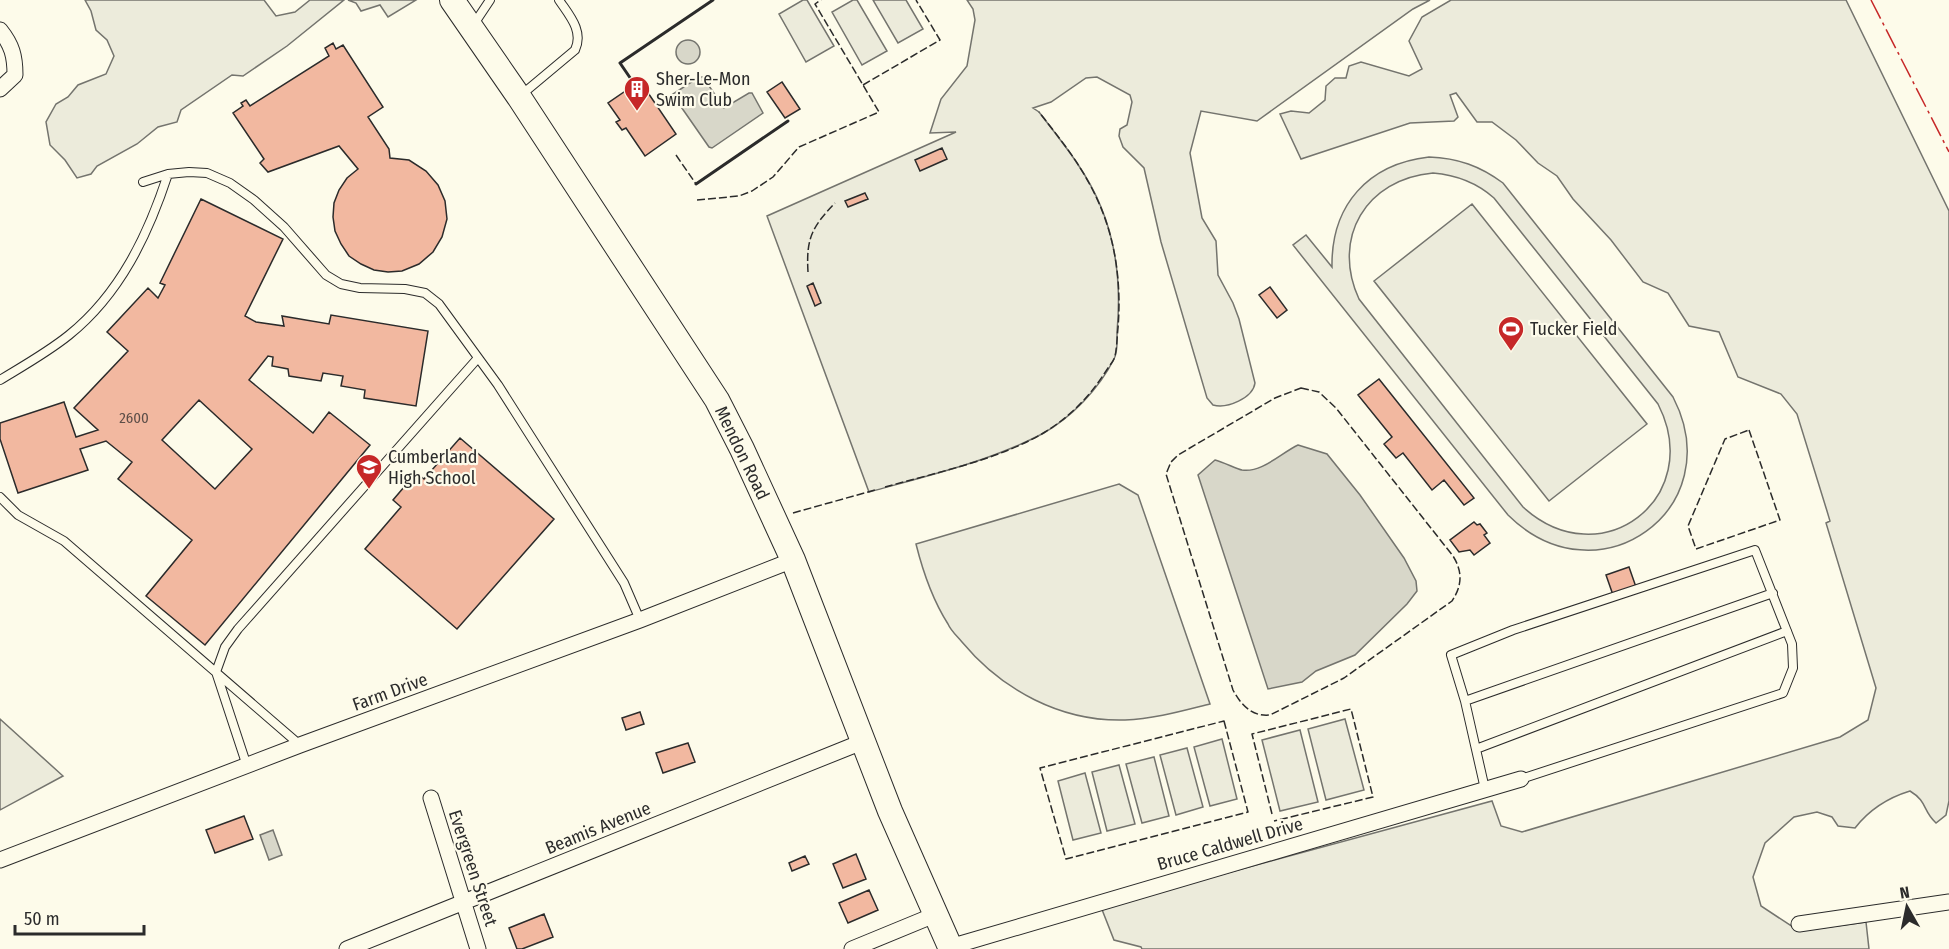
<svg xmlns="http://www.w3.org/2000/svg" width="1949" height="949" font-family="'Fira Sans Condensed',sans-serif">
	<rect width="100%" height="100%" fill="#fdfbea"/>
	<path fill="#ecebdb" stroke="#74746e" stroke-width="1.5" fill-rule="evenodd" d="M85 0H264L276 16 295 12 310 0H344L287 46 243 76 232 75 181 110 177 122 158 127 137 144 97 166 91 174 77 178 65 160 50 145 46 122 56 104 68 97 78 85 106 74 114 56 107 40 96 30 91 11Z
		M348 0H416L388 17 380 5 361 11 356 3Z
		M803 0H807L834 46 806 62 779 14Z
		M853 0H857L887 51 862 65 832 12Z
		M873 0H906L923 29 898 43Z
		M967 0H1430L1413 9 1257 121 1201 111 1190 153 1202 218 1216 241 1218 275 1233 303 1239 319 1255 383C1253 398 1227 409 1213 405L1207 398 1161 242 1144 168 1123 147 1119 136 1120 129 1127 125 1132 102 1130 95 1097 77 1086 78 1051 102 1033 108 1039 112C1062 142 1087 172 1101 207 1118 248 1121 289 1117 332 1117 340 1118 352 1114 359 1099 389 1071 418 1042 434 988 462 927 476 869 492L767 216 956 132 930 133 941 99 967 66 975 20 973 9Z
		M1451 0H1846L1949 211V801L1946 815 1936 823C1922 810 1928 802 1910 791 1887 798 1869 810 1855 828L1838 826 1832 817 1817 812 1794 817 1765 843 1753 877 1761 906 1799 931 1866 922 1869 949H1142L1141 947 1114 940 1101 907 1492 801 1501 826 1522 832 1840 737 1868 720 1876 688 1826 523 1830 521 1827 511 1797 414 1781 394 1738 377 1719 332 1689 326 1668 293 1643 282 1611 240 1573 199 1557 176 1538 163 1516 140 1492 122H1477L1456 93 1450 95 1458 117 1454 121 1410 123 1301 159 1280 114 1291 111 1309 113 1325 100 1326 86 1335 78H1346L1349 66 1361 62 1409 76 1422 69 1409 41 1422 17Z
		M1429 157C1458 158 1480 166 1503 183L1673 397C1731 509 1598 604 1508 515L1293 245 1306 235 1332 267C1331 205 1368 164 1429 157ZM1433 173C1457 175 1476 182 1494 198L1658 404C1706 498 1601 578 1523 507L1359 299C1331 238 1366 179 1433 173Z
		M1472 204 1647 424 1549 501 1374 281Z
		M1119 484 1138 495 1210 704C1182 711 1154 719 1125 720 1061 722 1002 690 962 642 957 636 951 631 948 624 932 599 923 572 916 544Z
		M0 719 63 776 0 810Z
		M1345 719 1364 790 1326 800 1308 729Z
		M1300 730 1318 802 1280 811 1262 740Z
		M1222 739 1237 799 1210 806 1194 747Z
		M1187 748 1203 807 1176 815 1160 755Z
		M1154 757 1169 816 1142 823 1126 764Z
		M1119 765 1135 824 1107 831 1092 772Z
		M1085 773 1101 833 1073 840 1058 781Z"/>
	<path fill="#d8d7c9" stroke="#74746e" stroke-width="1.5" d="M676 52a12 12 0 1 1 24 0a12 12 0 1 1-24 0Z
		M699 77H703L724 108 749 93H752L763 113 712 148 709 147 677 101 674 102 670 96Z
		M1298 445 1327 454 1360 495 1404 558 1416 581 1417 591 1407 604 1355 655 1316 671 1302 682 1268 689 1198 475 1215 460C1223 462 1237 469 1242 470 1262 473 1281 453 1298 445Z
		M273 830 282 855 269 860 260 835Z"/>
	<path fill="#f2b8a0" stroke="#2b2b2b" stroke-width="1.5" fill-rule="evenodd" d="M333 43 336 49 343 45 383 107 368 117 389 149 390 158 409 160 426 171 438 185 445 201 447 219 442 237 433 252 419 264 402 271 388 272 374 270 361 264 349 256 341 244 335 231 333 217 334 203 339 190 347 178 358 169 339 146 268 172 260 163 264 159 233 113 243 106 241 103 246 100 250 106 329 56 325 48Z
		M640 81 676 134 645 156 626 128 622 130 616 122 620 120 608 103Z
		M782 82 800 109 785 118 767 92Z
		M942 148 947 159 920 171 915 160Z
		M865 193 868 199 848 207 845 201Z
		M201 199 283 239 245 316 256 322 284 326 282 316 329 324 331 315 428 331 416 406 364 398 365 390 341 386 343 376 323 373 321 381 289 376 288 369 272 366 273 357 268 356 249 380 313 433 329 412 370 445 205 645 146 596 192 540 118 479 132 462 106 441 80 449 88 470 18 493 0 439V423L64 402 76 437 98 430 74 408 128 351 107 332 148 288 158 298 165 285 160 283ZM199 400 252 449 215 489 162 440Z
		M813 283 821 303 815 306 807 286Z
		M1270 287 1287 310 1277 318 1259 295Z
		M1379 379 1474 498 1464 505 1444 480 1432 490 1403 453 1396 458 1384 444 1392 437 1358 395Z
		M460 438 554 519 457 629 365 549 401 507 393 500 416 473 424 479Z
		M1474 522 1477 525 1480 524 1487 533 1484 535 1490 543 1474 555 1470 550 1459 552 1450 540Z
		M1629 567 1636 587 1613 595 1606 575Z
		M640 712 644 724 626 730 622 718Z
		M688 743 695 762 663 773 656 753Z
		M244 816 253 839 215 853 206 830Z
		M856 854 866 879 843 888 833 864Z
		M805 856 809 864 792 871 789 863Z
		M869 890 878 910 848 923 839 903Z
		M544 914 553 937 522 949H517L509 928Z"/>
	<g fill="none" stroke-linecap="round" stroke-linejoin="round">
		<g stroke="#2b2b2b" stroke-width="10">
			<path id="lane" d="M474 24 490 0
				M520 96 575 50C584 31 569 15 559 0
				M143 182 168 174 189 172 207 173 230 183 254 200 284 227 326 275 341 284 360 288 405 289 425 293 439 304 498 385 624 583 640 620
				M0 380C23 366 48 352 69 335 120 294 148 235 168 174
				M0 497 18 515 64 541 300 745
				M1465 701 1773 593
				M1476 749 1787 631
				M247 766 216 672 225 647 238 629 478 358
				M1485 789 1465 701 1451 655 1513 630 1755 550 1792 644 1793 668 1783 693 1521 779"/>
		</g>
		<g stroke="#2b2b2b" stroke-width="17">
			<path id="street" d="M0 30C12 45 15 56 15 75L0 89
				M431 798 478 949
				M0 860 300 745 640 620 793 560
				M1799 924 1949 902
				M950 947 1521 779
				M347 949 862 742
				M852 949 937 914"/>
		</g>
		<g stroke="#2b2b2b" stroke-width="26">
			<path id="primary" d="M452 0 519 97 717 400 742 449 793 560 890 811 951 949"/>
		</g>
		<use href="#lane" stroke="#fdfbea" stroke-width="8"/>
		<use href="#street" stroke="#fdfbea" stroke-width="15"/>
		<use href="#primary" stroke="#fdfbea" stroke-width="24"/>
		<path stroke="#2b2b2b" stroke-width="1.5" stroke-dasharray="8 3" stroke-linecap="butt" d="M863 85 940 40 916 0
			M676 155 696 184
			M697 200 739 196 752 191 773 177 799 147 879 112 815 4 821 0
			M808 272C806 238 812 227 835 203
			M1301 388 1319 392 1336 408 1453 556C1463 572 1462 586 1452 601L1344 678 1270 715C1252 717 1241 705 1233 690L1166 474 1171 462 1178 455 1275 398Z
			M1749 430 1780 520 1696 549 1688 526 1725 439Z
			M885 487C935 473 1001 459 1045 432 1071 416 1090 396 1106 371 1109 366 1114 361 1115 356 1117 347 1117 337 1118 328 1122 277 1114 228 1089 183 1075 157 1057 135 1039 112
			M793 513 875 490
			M1224 721 1248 812 1066 859 1040 768Z
			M1272 814 1252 734 1351 709 1373 797 1274 821"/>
		<path stroke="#2b2b2b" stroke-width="3" d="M635 85 620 63 713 0
			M696 184 788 121"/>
		<path stroke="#c62828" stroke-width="1.5" stroke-dasharray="21 4.5 3 4.5" stroke-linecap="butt" d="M1871 0 1949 152"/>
	</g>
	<defs>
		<g id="building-pin" transform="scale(1.35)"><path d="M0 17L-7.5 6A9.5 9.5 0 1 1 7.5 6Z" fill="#c62828" stroke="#fdfbea"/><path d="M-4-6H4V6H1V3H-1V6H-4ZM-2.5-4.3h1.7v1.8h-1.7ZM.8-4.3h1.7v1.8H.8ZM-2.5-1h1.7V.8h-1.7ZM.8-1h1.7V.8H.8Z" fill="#fff"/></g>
		<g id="stadium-pin" transform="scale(1.35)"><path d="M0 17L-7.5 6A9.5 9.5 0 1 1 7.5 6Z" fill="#c62828" stroke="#fdfbea"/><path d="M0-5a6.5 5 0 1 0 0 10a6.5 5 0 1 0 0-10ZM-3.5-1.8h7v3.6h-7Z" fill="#fff"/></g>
		<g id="school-pin" transform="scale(1.35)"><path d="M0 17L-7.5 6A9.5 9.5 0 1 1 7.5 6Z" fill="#c62828" stroke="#fdfbea"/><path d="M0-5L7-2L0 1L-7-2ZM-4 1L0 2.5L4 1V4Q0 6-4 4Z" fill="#fff"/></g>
	</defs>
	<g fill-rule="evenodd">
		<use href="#building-pin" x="637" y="89"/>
		<use href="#stadium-pin" x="1511" y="329"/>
		<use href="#school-pin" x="369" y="467"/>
	</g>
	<g text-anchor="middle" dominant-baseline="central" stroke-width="4.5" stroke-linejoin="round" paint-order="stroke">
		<g font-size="15" fill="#5d4e48">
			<text x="134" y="418">2600</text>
		</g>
		<g font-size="18" fill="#2b2b2b" stroke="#fdfbea" text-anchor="start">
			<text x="656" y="79">Sher-Le-Mon<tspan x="656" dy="21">Swim Club</tspan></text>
			<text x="1530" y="329">Tucker Field</text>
			<text x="388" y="457">Cumberland<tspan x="388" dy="21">High School</tspan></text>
		</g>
		<g font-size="18" fill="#2b2b2b" stroke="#fdfbea">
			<text transform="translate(742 453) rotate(64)">Mendon Road</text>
			<text transform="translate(390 692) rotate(-20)">Farm Drive</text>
			<text transform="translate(598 828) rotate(-22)">Beamis Avenue</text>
			<text transform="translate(1230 844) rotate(-16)">Bruce Caldwell Drive</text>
			<text transform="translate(473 868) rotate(72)">Evergreen Street</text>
		</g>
	</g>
	<g transform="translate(1907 907) rotate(351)" stroke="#fdfbea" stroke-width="4.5" paint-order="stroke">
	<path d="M0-4.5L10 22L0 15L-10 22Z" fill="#2b2b2b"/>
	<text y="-9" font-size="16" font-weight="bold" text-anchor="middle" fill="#2b2b2b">N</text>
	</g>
	<path d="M15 925v9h129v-9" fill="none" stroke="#2b2b2b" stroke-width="3"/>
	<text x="24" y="925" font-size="18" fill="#2b2b2b" stroke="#fdfbea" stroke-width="4.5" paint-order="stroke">50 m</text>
</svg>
